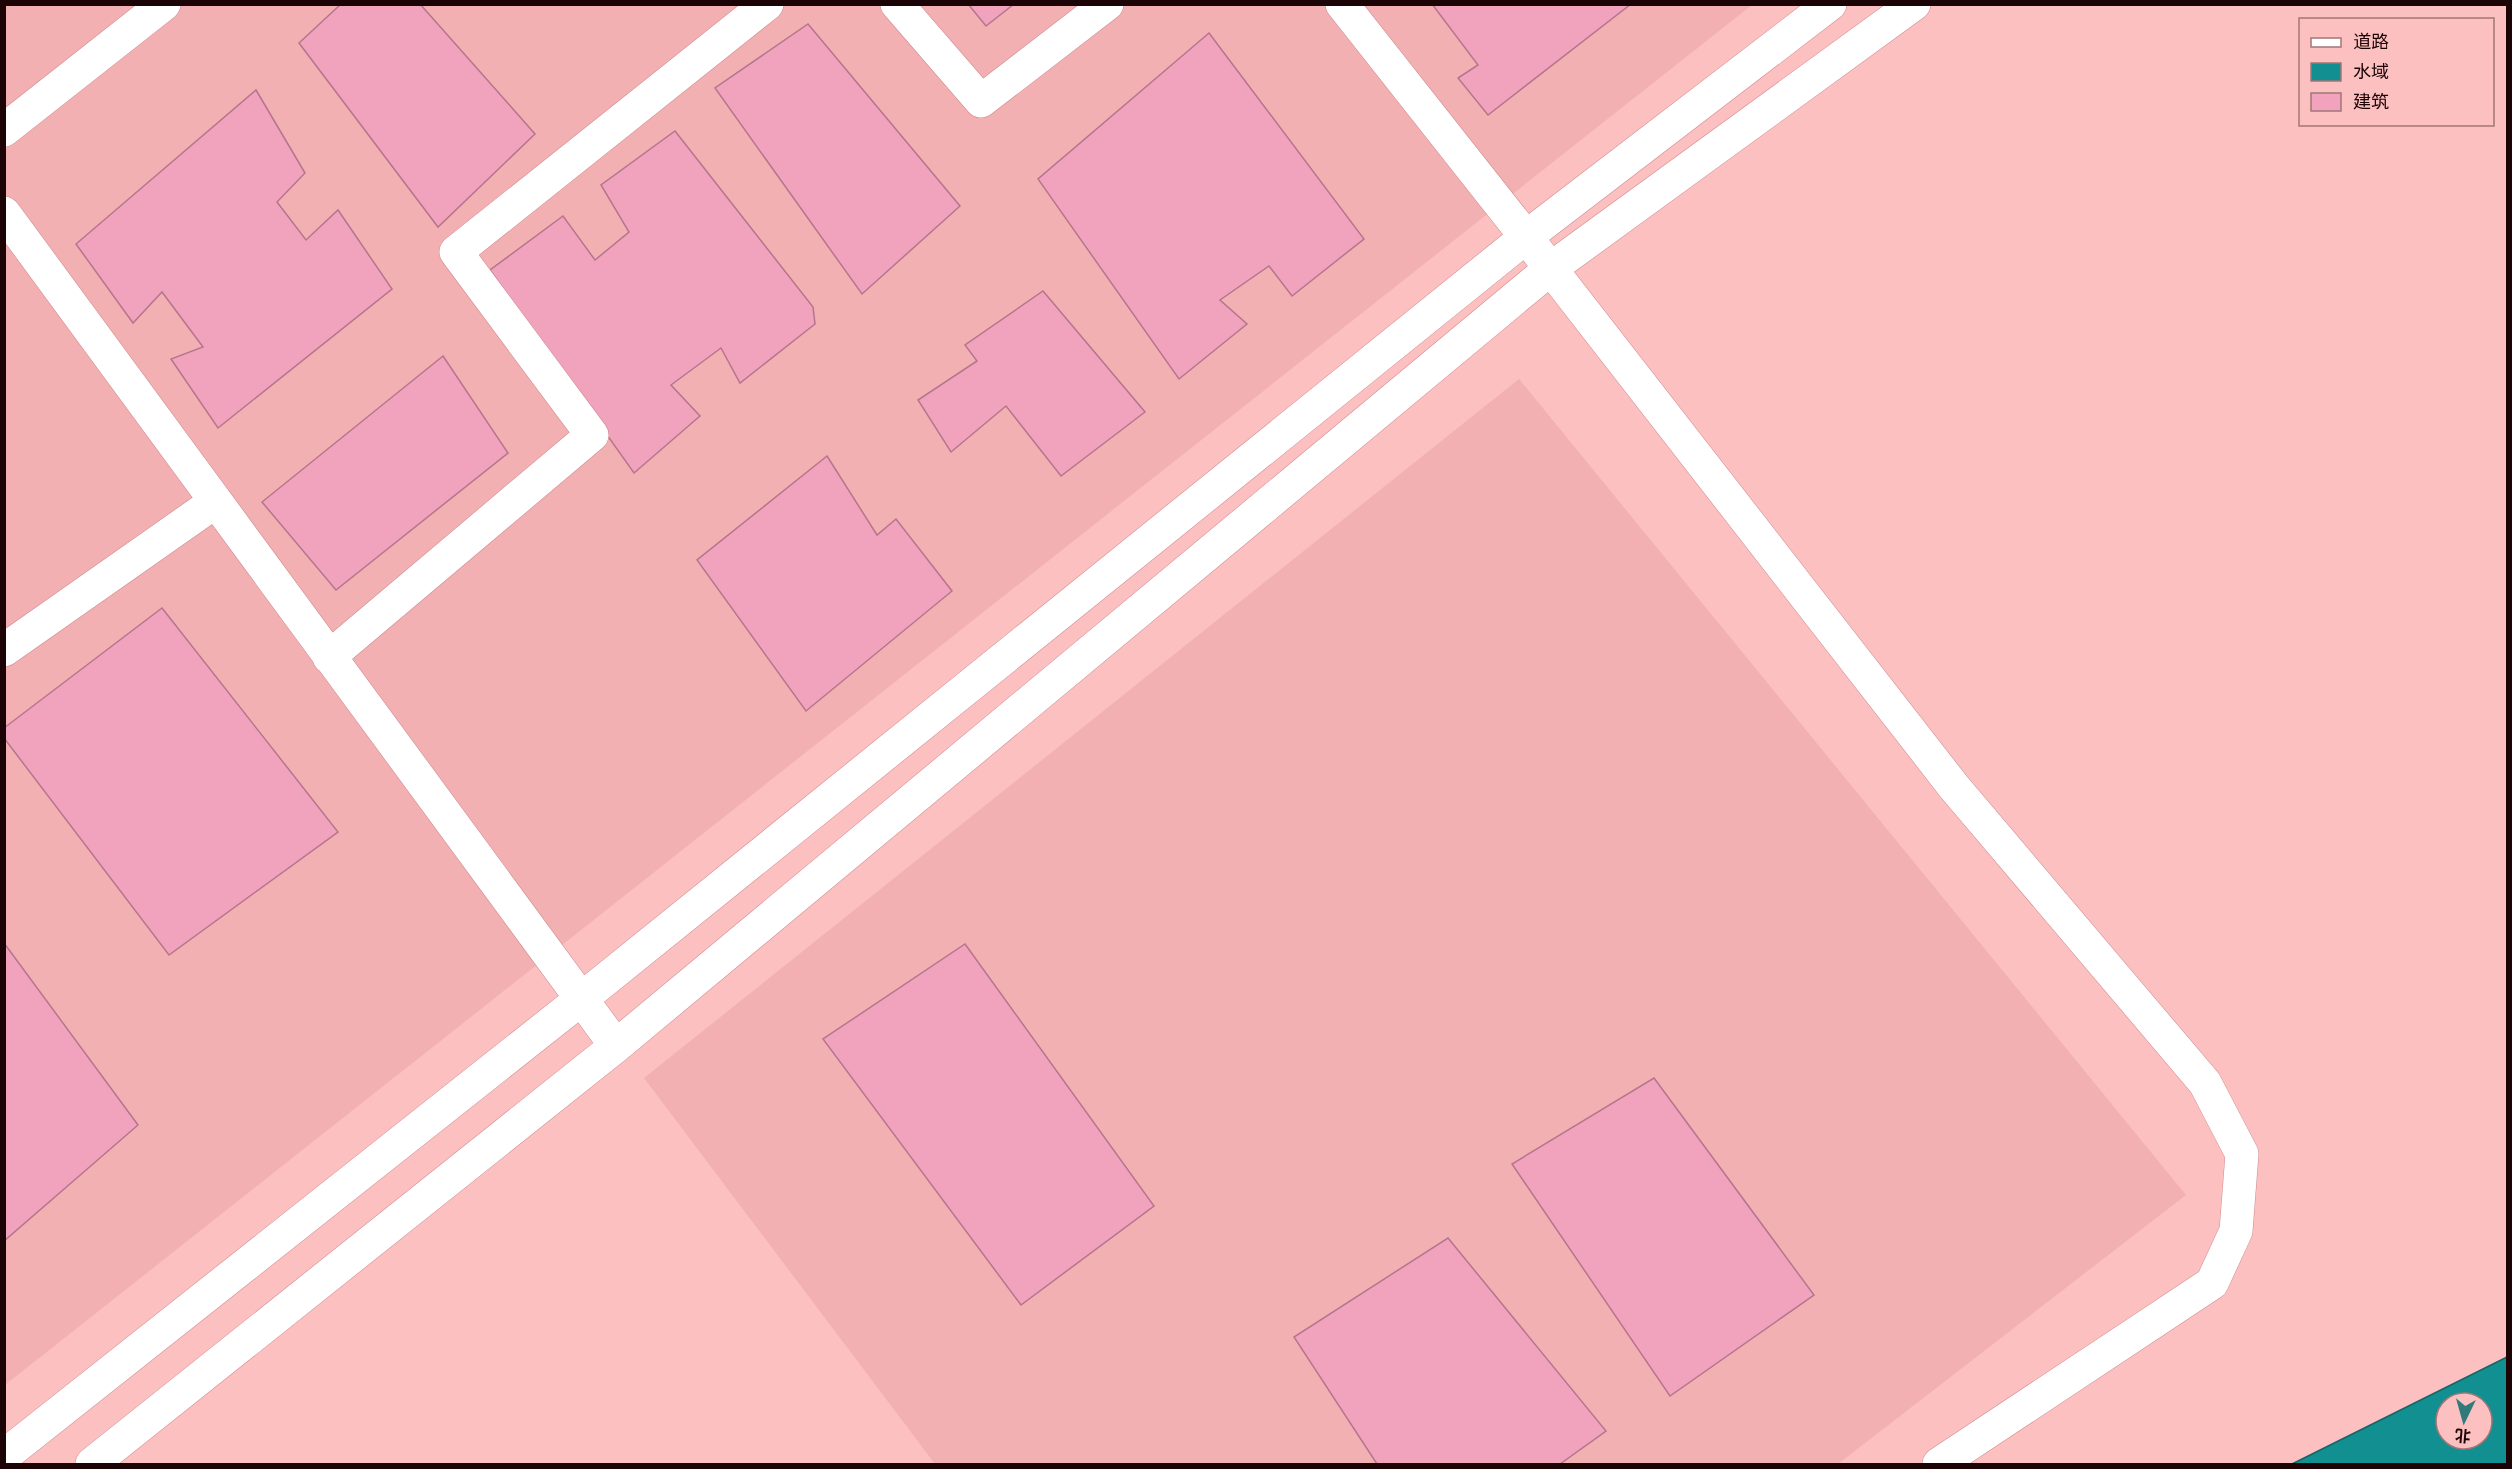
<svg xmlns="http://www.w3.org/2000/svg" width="2512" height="1469" font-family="'Fira Sans Condensed','Noto Sans SC',sans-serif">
	<rect width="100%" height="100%" fill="#fcc0c1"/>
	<path fill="#f2b0b2" d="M5 5H1752L5 1385Z
		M1519 379 2186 1195 1838 1464H935L644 1078Z"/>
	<path fill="#128f91" stroke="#156567" stroke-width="1.5" fill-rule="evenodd" d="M2507 1357V1464H2292ZM2446 1403H2482V1439H2446Z"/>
	<path fill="#f1a3be" stroke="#b6758c" stroke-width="1.5" d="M341 4H420L535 134 438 227 299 43Z
		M968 4H1014L986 26Z
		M1432 4H1631L1488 115 1458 78 1478 65Z
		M808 24 960 206 862 294 715 88Z
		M1209 33 1364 239 1292 296 1269 266 1220 300 1247 324 1179 379 1038 179Z
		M256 90 305 173 277 202 306 240 338 210 392 289 218 428 171 359 203 347 162 292 133 323 76 244Z
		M675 131 813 307 815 324 740 383 721 348 671 385 700 416 634 473 490 270 563 216 595 260 629 232 601 185Z
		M1043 291 1145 412 1061 476 1006 406 951 452 918 400 977 361 965 345Z
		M443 356 508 453 336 590 262 502Z
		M827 456 877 535 896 519 952 591 806 711 697 560Z
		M162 608 338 832 169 955 4 738V728Z
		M4 943 138 1125 4 1241Z
		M965 944 1154 1206 1021 1305 823 1039Z
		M1654 1078 1814 1295 1670 1396 1512 1164Z
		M1448 1238 1606 1431 1560 1464H1377L1294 1337Z"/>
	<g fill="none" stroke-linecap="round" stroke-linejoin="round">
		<g stroke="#d0898c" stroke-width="34">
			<path id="minor" d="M897 4 981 101 1107 4
				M1342 4 1526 237 1954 787 2205 1083 2242 1154 2236 1231 2212 1283 1939 1464
				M4 130 164 4
				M4 213 616 1046
				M4 650 215 502
				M329 657 592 435 456 252 767 4
				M4 1456 580 1000 1526 237 1830 4
				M92 1464 616 1046 1550 269 1914 4"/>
		</g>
		<use href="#minor" stroke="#fff" stroke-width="33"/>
	</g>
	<rect width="2512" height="1469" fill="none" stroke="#1c0406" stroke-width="12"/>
	<rect x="2299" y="18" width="195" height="108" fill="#fcc0c1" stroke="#a27576" stroke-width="1.5"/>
	<rect x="2311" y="38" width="30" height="9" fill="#ffffff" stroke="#a27576" stroke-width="1.5"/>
	<text x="2353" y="48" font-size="18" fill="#1c0406">道路</text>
	<rect x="2311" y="63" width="30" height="18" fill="#128f91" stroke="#a27576" stroke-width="1.5"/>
	<text x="2353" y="78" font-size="18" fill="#1c0406">水域</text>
	<rect x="2311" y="93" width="30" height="18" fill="#f1a3be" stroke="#a27576" stroke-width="1.5"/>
	<text x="2353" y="108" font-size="18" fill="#1c0406">建筑</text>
	<g transform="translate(2464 1421) rotate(185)"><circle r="28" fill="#fcc0c1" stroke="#a27576" stroke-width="1.5"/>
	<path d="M0-4.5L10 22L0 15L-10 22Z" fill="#307a7b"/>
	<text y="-9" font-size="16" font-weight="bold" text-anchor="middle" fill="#1c0406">北</text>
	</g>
</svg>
